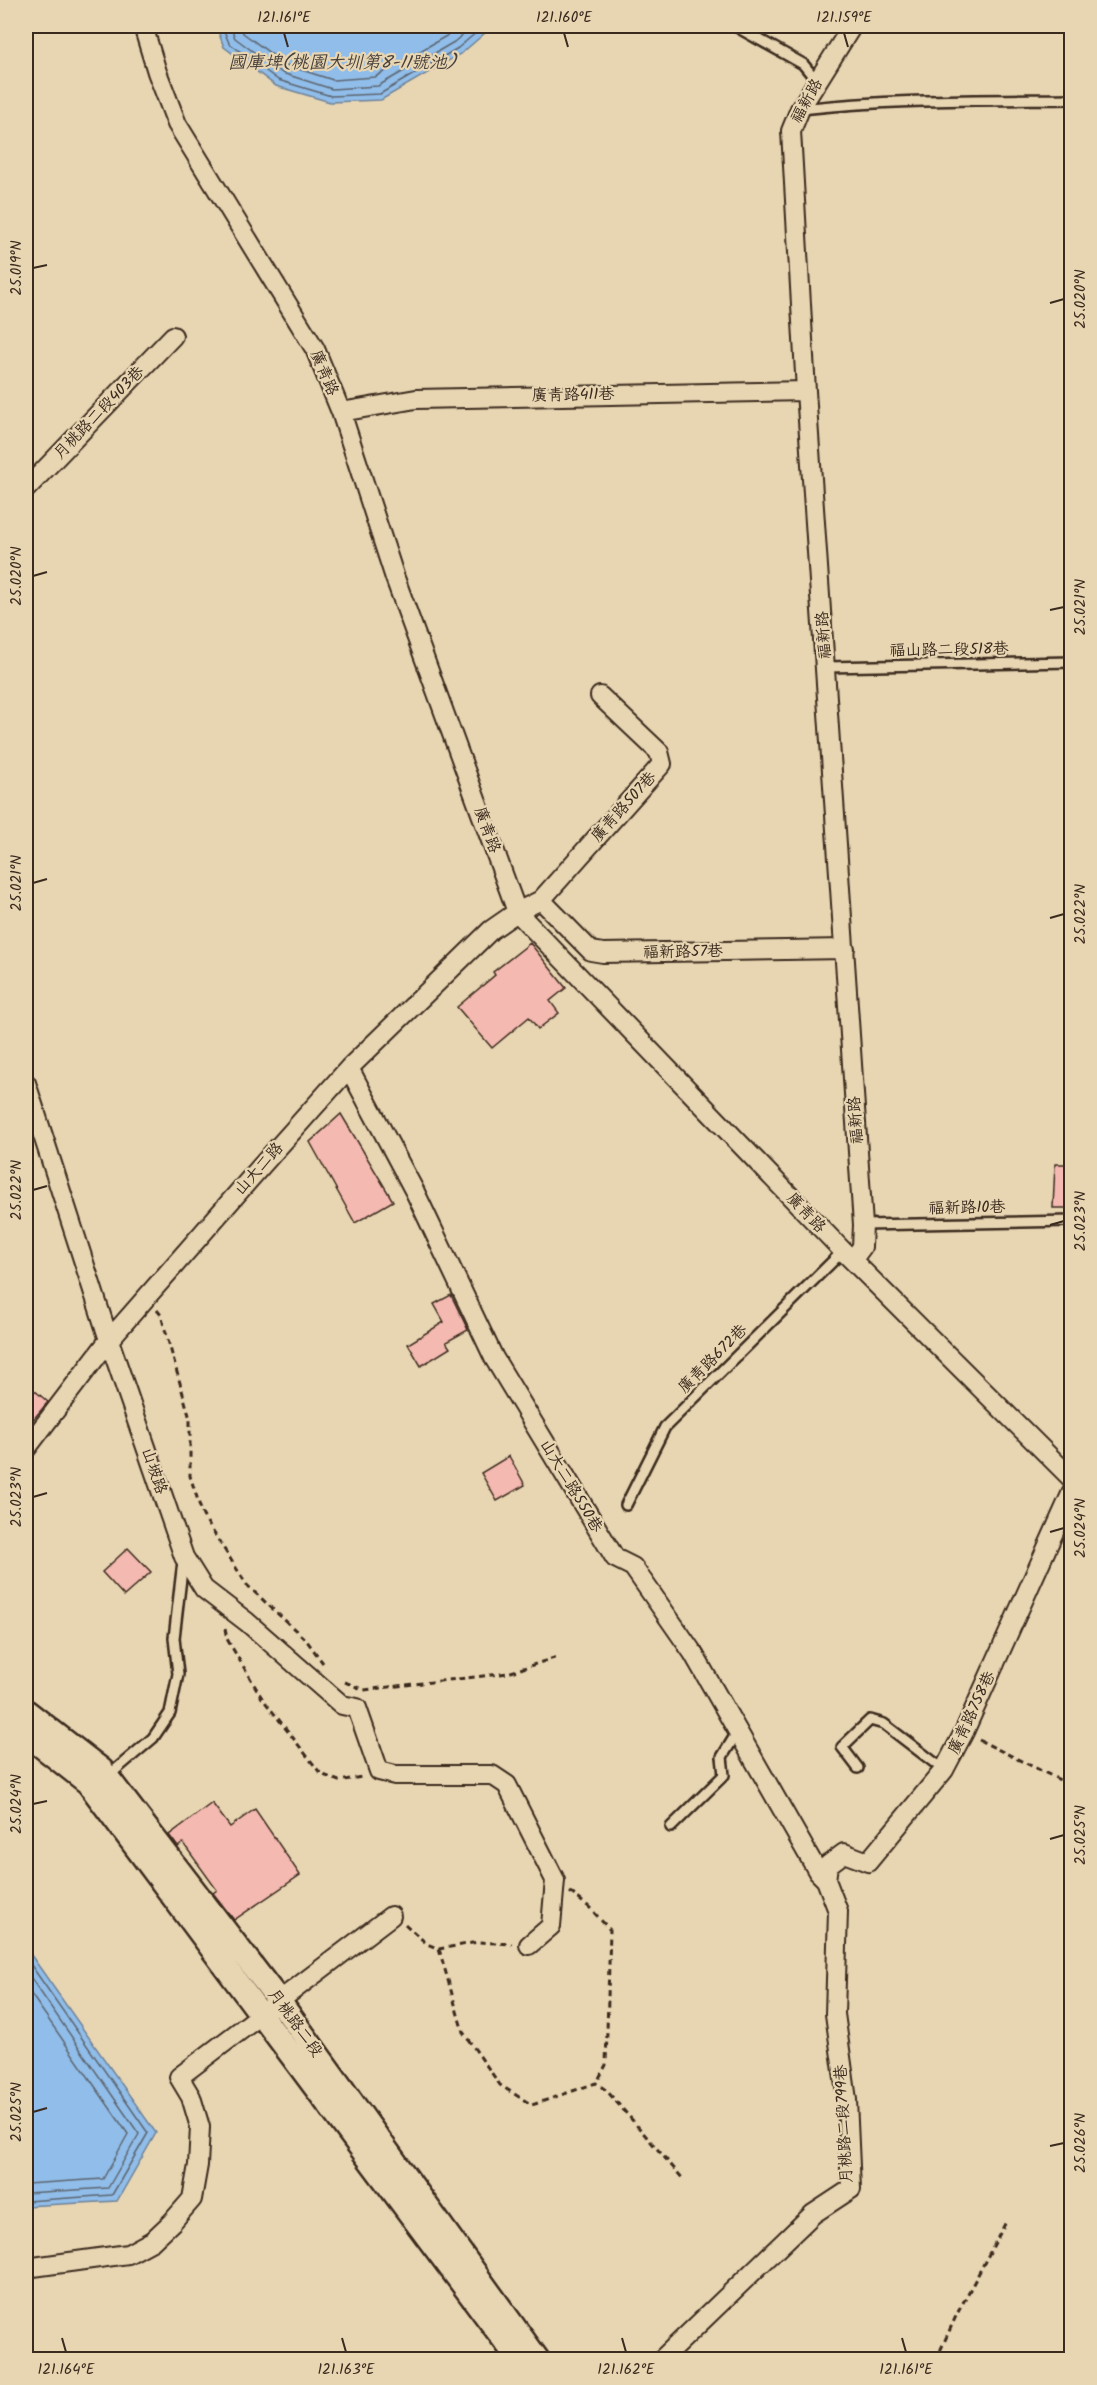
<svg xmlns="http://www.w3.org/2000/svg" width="1097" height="2385" font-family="Kalam,'LXGW WenKai TC',sans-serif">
	<rect width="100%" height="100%" fill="#e8d6b3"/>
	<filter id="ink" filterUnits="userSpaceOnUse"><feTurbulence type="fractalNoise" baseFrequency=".0167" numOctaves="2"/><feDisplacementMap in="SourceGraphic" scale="12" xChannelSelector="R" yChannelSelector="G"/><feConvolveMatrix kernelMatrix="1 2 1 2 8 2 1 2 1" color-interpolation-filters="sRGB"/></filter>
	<g filter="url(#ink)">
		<path fill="#90bde9" stroke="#6e8298" stroke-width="1.5" d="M216 26H493L462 53 381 100 330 102 276 86 224 47Z
			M26 1948 156 2133 117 2201 26 2206Z"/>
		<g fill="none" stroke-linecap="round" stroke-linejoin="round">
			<path stroke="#5d656f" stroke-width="1.5" d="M222 26 229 43 278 80 331 96 380 94 458 48 484 26
				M230 26 235 38 282 73 332 89 378 86 454 42 473 26
				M240 26 243 33 286 65 333 80 375 77 448 35 459 26
				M26 1958 148 2133 112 2195 26 2201
				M26 1971 139 2134 108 2188 26 2193
				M26 1987 128 2134 103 2179 26 2184"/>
		</g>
		<path fill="#f4b9b0" stroke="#3b2a1e" stroke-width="1.5" d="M530 943 566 988 550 1001 559 1013 538 1029 529 1017 492 1048 457 1007 495 975 493 972Z
			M341 1114 393 1201 355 1223 310 1142Z
			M1055 1164H1071V1208H1053Z
			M451 1295 468 1330 446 1342 450 1348 421 1366 408 1344 444 1322 434 1304Z
			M26 1383 48 1402 26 1428Z
			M509 1456 525 1485 497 1501 481 1473Z
			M128 1548 151 1572 124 1596 102 1572Z
			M212 1803 230 1827 255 1809 300 1875 234 1920 213 1893 217 1890 183 1843 178 1847 169 1835Z"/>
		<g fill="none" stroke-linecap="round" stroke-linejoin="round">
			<g stroke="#3b2a1e" stroke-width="14">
				<path id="service" d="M735 26 803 64 817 81
					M801 109C890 99 982 100 1072 99
					M826 667 1072 662
					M863 1225 1072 1221
					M626 1505 665 1427 843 1251
					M858 1768 842 1747 870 1720 884 1724 944 1770
					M107 1777 153 1738 170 1713 178 1674 174 1638 183 1561
					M671 1827 724 1775 722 1757 738 1731"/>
			</g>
			<g stroke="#3b2a1e" stroke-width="22">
				<path id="minor" d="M143 26 157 72 177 124 315 349 341 412 395 578 517 912 843 1251 1072 1479
					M852 26 800 109 791 131 806 391 863 1225 862 1247 853 1259
					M341 412 416 399 806 391
					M26 489 173 336
					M541 900 591 951 603 953 845 949
					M349 1068 415 1192 494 1358 615 1558 633 1567 693 1653 818 1872 826 1880 838 1911 835 2014 847 2100 851 2189 813 2214 661 2360
					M26 1083 109 1340 184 1557 204 1589 247 1622 342 1705 357 1708 379 1771 395 1775H492L507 1785 555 1880 551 1926 529 1945
					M26 1449 109 1340 264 1163 349 1068 491 930 517 912 541 900 662 764 659 752 600 696
					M826 1880 828 1865 844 1853 868 1862 944 1770 964 1732 1072 1492
					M26 2268 128 2254 152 2241 172 2222 192 2199 198 2165 200 2127 191 2097 179 2077 391 1916"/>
			</g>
			<g stroke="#3b2a1e" stroke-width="27">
				<path id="tertiary" d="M26 1711 102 1770 280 2002 538 2360
					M26 1734 88 1783 519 2360"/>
			</g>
			<path stroke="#3b2a1e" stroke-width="3" stroke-dasharray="6 4.5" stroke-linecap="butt" d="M157 1310 161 1315 190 1419V1476L203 1516 247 1585 307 1641 323 1663
				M225 1629 227 1639 262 1698 321 1774 339 1781 362 1777
				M345 1682 364 1690 508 1673 560 1656
				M979 1740 1072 1786
				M570 1892 589 1907 610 1930 606 2065 597 2082
				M405 1924 427 1944 439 1949 478 1942 512 1944
				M439 1949 463 2032 500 2085 532 2105 596 2083 607 2091 684 2180
				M936 2360 956 2316 1007 2220"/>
			<use href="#service" stroke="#e8d6b3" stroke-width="9"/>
			<use href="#minor" stroke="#e8d6b3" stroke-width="18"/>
			<use href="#tertiary" stroke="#e8d6b3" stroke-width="22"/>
		</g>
	</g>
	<path fill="none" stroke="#3b2a1e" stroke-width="2" d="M284 33 288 47M564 33 568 47M844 33 848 47M33 268 47 265M1050 303 1064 299M33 576 47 572M1050 610 1064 607M33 883 47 879M1050 918 1064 914M33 1190 47 1186M1050 1225 1064 1221M33 1497 47 1493M1050 1532 1064 1528M33 1804 47 1801M1050 1839 1064 1835M33 2112 47 2108M1050 2146 1064 2143M62 2338 66 2352M342 2338 346 2352M622 2338 626 2352M902 2338 906 2352"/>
	<g text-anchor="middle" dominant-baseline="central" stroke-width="4.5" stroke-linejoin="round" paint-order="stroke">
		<g font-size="16" fill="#3b2a1e" stroke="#e8d6b3">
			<text transform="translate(807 101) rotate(-61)">福新路</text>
			<text transform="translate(324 373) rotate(67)">廣青路</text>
			<text transform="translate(573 395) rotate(-1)">廣青路411巷</text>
			<text transform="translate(99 413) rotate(-46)">月桃路二段403巷</text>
			<text transform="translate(824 635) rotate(-94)">福新路</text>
			<text transform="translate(949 650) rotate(-1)">福山路二段518巷</text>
			<text transform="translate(624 807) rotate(-48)">廣青路507巷</text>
			<text transform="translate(487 830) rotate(70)">廣青路</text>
			<text transform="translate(683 952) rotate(-1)">福新路57巷</text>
			<text transform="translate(856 1120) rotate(-94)">福新路</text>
			<text transform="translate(259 1169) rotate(-48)">山大二路</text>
			<text transform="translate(967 1208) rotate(-1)">福新路10巷</text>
			<text transform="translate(806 1213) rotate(46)">廣青路</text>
			<text transform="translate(713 1359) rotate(-45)">廣青路672巷</text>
			<text transform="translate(154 1471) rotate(71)">山坡路</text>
			<text transform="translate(571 1486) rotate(59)">山大二路550巷</text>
			<text transform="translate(972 1713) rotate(-65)">廣青路758巷</text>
			<text transform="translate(295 2023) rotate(54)">月桃路二段</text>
			<text transform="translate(844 2124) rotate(-93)">月桃路二段799巷</text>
		</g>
		<g font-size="18" font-style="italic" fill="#48403c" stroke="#e8d6b3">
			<text x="342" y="63">國庫埤(桃園大圳第8-11號池)</text>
		</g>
	</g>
	<rect width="1097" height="2385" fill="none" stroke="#e8d6b3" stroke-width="66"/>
	<rect x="33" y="33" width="1031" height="2319" fill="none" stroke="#3b2a1e" stroke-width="2"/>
	<g font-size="15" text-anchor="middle" fill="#3b2a1e">
		<text x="284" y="22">121.161°E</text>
		<text x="564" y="22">121.160°E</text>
		<text x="844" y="22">121.159°E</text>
		<text transform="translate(16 268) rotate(-90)" y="5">25.019°N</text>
		<text transform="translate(1080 299) rotate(-90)" y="5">25.020°N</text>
		<text transform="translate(16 576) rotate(-90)" y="5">25.020°N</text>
		<text transform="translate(1080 607) rotate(-90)" y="5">25.021°N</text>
		<text transform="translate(16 883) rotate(-90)" y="5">25.021°N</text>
		<text transform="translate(1080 914) rotate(-90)" y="5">25.022°N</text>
		<text transform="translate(16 1190) rotate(-90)" y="5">25.022°N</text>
		<text transform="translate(1080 1221) rotate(-90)" y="5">25.023°N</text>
		<text transform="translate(16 1497) rotate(-90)" y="5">25.023°N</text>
		<text transform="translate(1080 1528) rotate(-90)" y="5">25.024°N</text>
		<text transform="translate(16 1804) rotate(-90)" y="5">25.024°N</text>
		<text transform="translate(1080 1835) rotate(-90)" y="5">25.025°N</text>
		<text transform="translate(16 2112) rotate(-90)" y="5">25.025°N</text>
		<text transform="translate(1080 2143) rotate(-90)" y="5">25.026°N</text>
		<text x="66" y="2374">121.164°E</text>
		<text x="346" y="2374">121.163°E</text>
		<text x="626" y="2374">121.162°E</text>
		<text x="906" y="2374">121.161°E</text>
	</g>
</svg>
